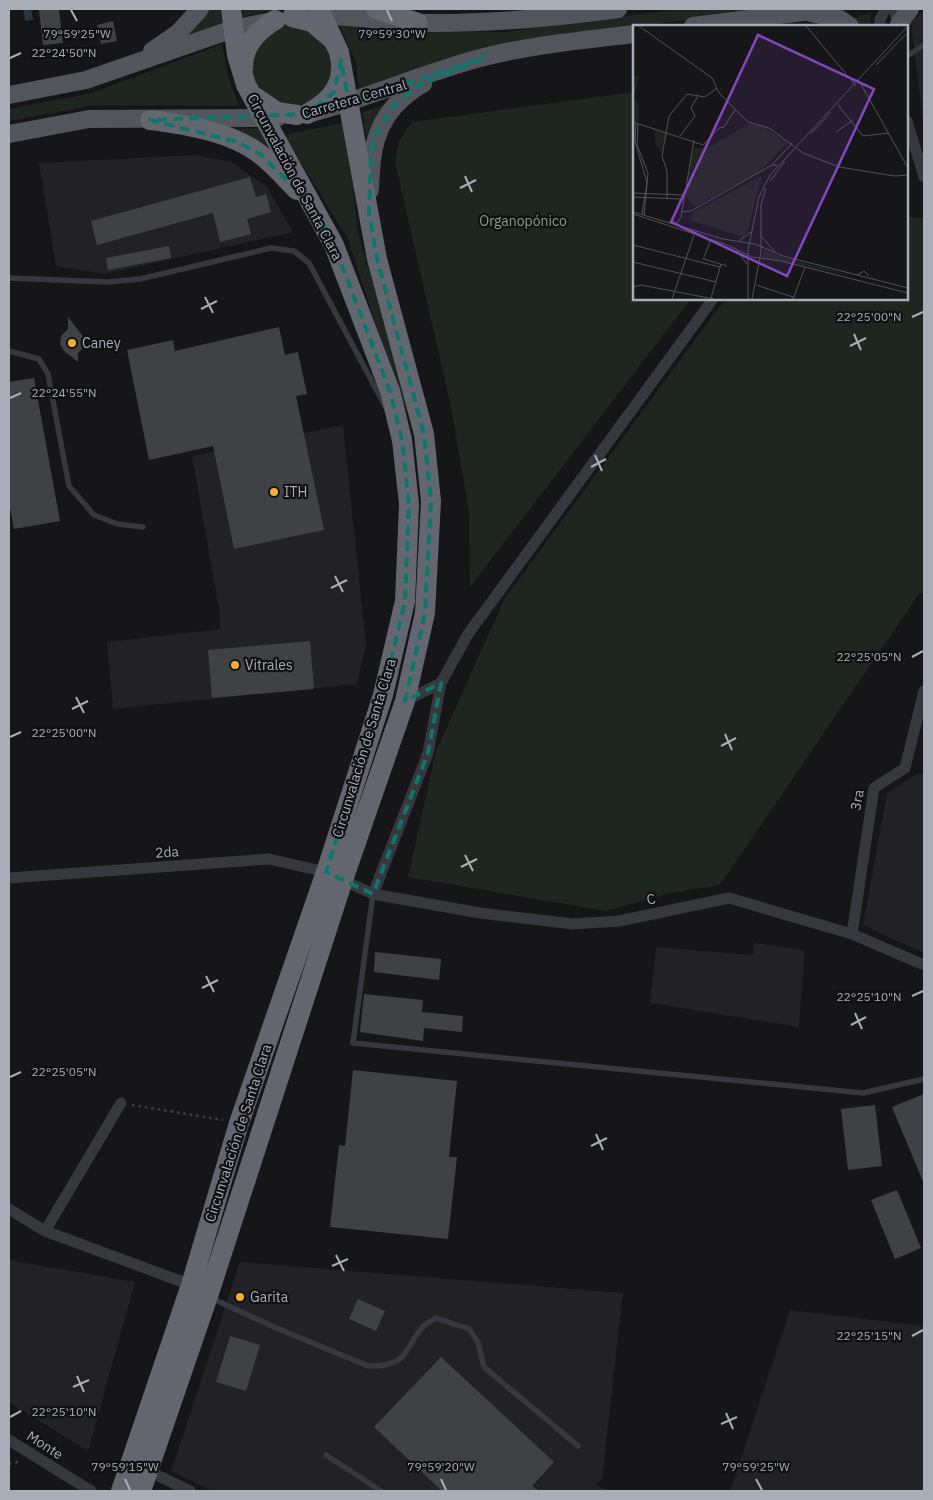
<svg xmlns="http://www.w3.org/2000/svg" width="933" height="1500" font-family="'IBM Plex Sans',sans-serif">
	<rect width="100%" height="100%" fill="#161618"/>
	<path fill="#222225" d="M924 10V132L911 23Z
		M196 155 231 162 267 187 293 232 104 274 56 266 39 163Z
		M343 425 366 645 357 684 113 709 107 642 220 629 219 609 192 456Z
		M918 773 924 774V953L863 925 887 793Z
		M754 943 805 950 799 1027 650 1003 656 947 753 955Z
		M9 1260 135 1282 88 1451 9 1402Z
		M240 1262 623 1293 602 1480 595 1485 611 1491H212L171 1471Z
		M790 1310 924 1326V1491H730Z"/>
	<path fill="#1e261f" d="M208 9H220L223 25 185 40Z
		M243 9H275L243 17Z
		M680 9H774L505 43 440 60 360 94 356 63 339 24 408 31 504 32Z
		M870 14 871 26H863L851 18Z
		M296 23 330 45 334 75 331 85 308 106 288 109 254 87 250 57 276 26Z
		M222 44 228 76 239 106 95 105 9 121V109L92 93Z
		M634 92V299H691L470 587 469 512 451 407 395 162 399 141 412 122Z
		M388 103 366 138 362 113Z
		M346 122 358 233 404 389 408 424 348 239 284 135Z
		M258 128 273 154 230 129Z
		M907 217 923 218 924 222V592L919 594 720 885 670 893 606 911 408 877 436 751 505 598 725 299H907Z"/>
	<path fill="#2c353c" d="M23 9H31L33 20 25 21Z"/>
	<path fill="#404145" d="M48 9H59L63 43 43 45 39 10Z
		M113 21 117 41 101 44 97 25Z
		M250 177 256 197 266 194 271 212 247 219 251 234 220 242 213 213 97 245 91 221Z
		M169 246 171 258 108 270 106 258Z
		M68 317 85 339 84 347 78 353V362L64 351 60 344 61 336 68 329Z
		M279 327 285 355 298 352 307 394 296 396 324 530 234 549 213 446 149 460 127 350 173 340 175 351Z
		M34 378 60 521 14 529 9 502V382Z
		M310 641 314 689 212 698 208 650Z
		M375 952 441 959 439 980 374 972Z
		M364 994 423 1000 422 1012 463 1016 462 1032 424 1028 423 1041 360 1032Z
		M353 1070 457 1081 449 1157H457L448 1239 330 1227 339 1145 345 1146Z
		M924 1094V1184L892 1107Z
		M875 1105 882 1166 848 1170 841 1109Z
		M897 1190 921 1248 895 1259 871 1200Z
		M358 1299 385 1311 376 1331 349 1319Z
		M230 1336 260 1345 246 1391 216 1382Z
		M441 1357 554 1462 532 1486 539 1491H442L374 1427Z"/>
	<g fill="none" stroke-linecap="round" stroke-linejoin="round">
		<path stroke="#3d3f44" stroke-width="2.5" stroke-dasharray="2.5 4" stroke-linecap="butt" d="M132 1105 223 1120
			M9 1464 21 1461"/>
		<path stroke="#37383d" stroke-width="5.5" d="M907 56 924 45
			M9 278 108 282 140 279 271 248 294 251 309 263 386 408
			M9 351 39 359 48 374 69 486 94 515 117 524 143 527
			M373 894 353 1043 863 1093 924 1079
			M211 1298 274 1327 368 1366C419 1368 402 1334 436 1318L469 1329 478 1342 484 1367 578 1446
			M326 1455 381 1491"/>
		<path stroke="#37383d" stroke-width="11" d="M894 9 899 26
			M880 26V19L886 9
			M907 121 924 177
			M405 701 441 683 468 634 713 299
			M9 878 269 859 326 872 373 894 480 913 573 924 619 921 729 898 852 934 924 965
			M373 894 428 753 441 683
			M852 934 874 788 905 768 924 691
			M9 1209 45 1231 191 1285
			M45 1231 121 1103
			M9 1440 91 1491
			M144 1469 190 1491"/>
		<path stroke="#53555c" stroke-width="18" d="M811 13 840 19 850 26
			M310 16C347 14 383 22 420 23 487 24 552 18 618 9
			M899 24 910 9
			M693 26 827 9
			M152 51 178 33 200 9
			M9 95 86 80 233 29 277 20
			M311 113C369 98 425 72 484 57 533 45 584 40 634 34
			M9 134 89 119 277 118
			M370 190C371 154 374 122 404 97 410 92 416 87 423 84"/>
		<path stroke="#63666e" stroke-width="20" d="M376 9 418 23
			M292 17 312 22 331 38
			M243 69C242 46 257 31 275 20
			M255 97 277 112 297 115
			M307 114C325 104 342 90 341 67
			M150 120C186 125 231 131 261 155 274 165 285 178 297 190
			M121 1491 191 1285 239 1123 326 872 383 695 405 601 409 504 402 440 390 391 334 245 246 85 237 55 231 9
			M141 1491 208 1296 343 880 405 701 425 613 431 501 424 434 377 259 339 52 319 9"/>
	</g>
	<path fill="none" stroke="#0f766e" stroke-width="4" stroke-dasharray="10 6" stroke-linejoin="round" d="M483 58 418 86 396 103 376 133 371 153 369 213 377 259 424 434 431 501 425 613 405 701 441 683 428 753 373 894 326 872 383 695 405 601 409 504 402 440 390 391 334 245 314 207 260 154 238 142 150 120 307 114 334 92 341 60 349 103Z"/>
	<path fill="none" stroke="#a8adb8" stroke-width="2" d="M71 10 77 21M387 10 392 21M10 58 21 53M465 176 472 192M460 188 476 180M205 297 213 313M201 309 217 301M912 317 923 312M854 334 861 350M850 346 866 338M10 398 21 393M595 455 602 471M591 467 606 459M335 576 343 592M331 588 347 580M912 657 923 651M76 697 84 713M72 709 88 701M725 734 732 750M10 737 21 732M721 746 736 738M465 855 473 871M461 867 477 859M206 976 214 992M202 988 218 980M912 996 923 991M855 1013 862 1029M851 1025 866 1017M10 1077 21 1072M596 1134 603 1150M591 1146 607 1138M336 1255 344 1271M332 1266 348 1259M912 1336 923 1330M77 1376 84 1392M73 1387 89 1380M726 1413 733 1429M10 1417 21 1411M721 1424 737 1417M125 1479 130 1490M441 1479 446 1490M756 1479 762 1490"/>
	<g fill="#f2b134" stroke="#111113" stroke-width="2">
		<circle cx="72" cy="343" r="5"/>
		<circle cx="274" cy="492" r="5"/>
		<circle cx="235" cy="665" r="5"/>
		<circle cx="240" cy="1297" r="5"/>
	</g>
	<g text-anchor="middle" dominant-baseline="central" stroke-width="4.5" stroke-linejoin="round" paint-order="stroke">
		<g font-size="14" fill="#a8adb8" stroke="#111113">
			<text transform="translate(354 99) rotate(-16)">Carretera Central</text>
			<text transform="translate(295 177) rotate(62)">Circunvalación de Santa Clara</text>
			<text transform="translate(364 748) rotate(-73)">Circunvalación de Santa Clara</text>
			<text transform="translate(857 800) rotate(-79)">3ra</text>
			<text transform="translate(167 852) rotate(-4)">2da</text>
			<text transform="translate(651 899) rotate(-12)">C</text>
			<text transform="translate(238 1133) rotate(-72)">Circunvalación de Santa Clara</text>
			<text transform="translate(45 1445) rotate(33)">Monte</text>
		</g>
		<g font-size="14" fill="#7fa381" stroke="#111113">
			<text x="523" y="221">Organopónico</text>
		</g>
		<g font-size="14" fill="#a8adb8" stroke="#111113" text-anchor="start">
			<text x="82" y="343">Caney</text>
			<text x="284" y="492">ITH</text>
			<text x="245" y="665">Vitrales</text>
			<text x="250" y="1297">Garita</text>
		</g>
	</g>
	<g transform="translate(633 25)">
		<rect width="275" height="275" fill="#161618"/>
		<path d="M0 51H6L1 72 6 80V97L0 96ZM116 99 131 102 154 118 126 147 62 182 52 170 61 123H74ZM22 104 33 107 28 127 22 118ZM129 151 114 208 110 212 57 195 60 187ZM130 224 148 232 217 250 129 233Z" fill="#1e261f"/>
		<path fill="none" stroke="#505258" stroke-width="1" d="M6 1 79 53 86 68 115 97 136 103 170 128 206 142 262 151 275 150M173 1 223 61M243 40 275 7M225 54 275 143M205 80 230 111 256 108M0 97 70 120 86 103 91 102 102 85M3 98 2 116 14 158 9 189M5 99 4 120 15 148 11 190M203 107 220 95M178 109 198 87M47 111 62 91 58 83 65 71M139 140 159 118M137 156 152 136M0 168 50 170M0 172 48 174M34 174V146L29 131 36 91 54 69 72 72 84 63M0 187 90 214 122 219 150 231 275 263M48 187 58 186 139 140H144M0 189 92 219 119 232 148 236 275 268M43 199 48 192 61 115M129 212 142 227M106 216 118 207M0 220 87 242M103 224 114 239M71 234 94 241M70 235 78 214M0 237 83 257M224 250 231 246 236 251M123 260 160 272M0 262 8 260 81 274M78 273 88 239M39 274 61 210M115 274V225L126 172 137 150 275 1M119 274 128 227V180L133 163M160 274 172 242"/>
		<path fill="#8446be" fill-opacity="0.15" stroke="#8446be" stroke-width="2.5" d="M125 10 241 64 154 251 38 197Z"/>
		<rect width="275" height="275" fill="none" stroke="#a8adb8" stroke-width="2.5"/>
	</g>
	<g font-size="12" text-anchor="middle" fill="#a8adb8" stroke="#111113" stroke-width="4.5" stroke-linejoin="round" paint-order="stroke">
		<text x="77" y="38">79°59'25"W</text>
		<text x="392" y="38">79°59'30"W</text>
		<text x="64" y="57">22°24'50"N</text>
		<text x="869" y="321">22°25'00"N</text>
		<text x="64" y="397">22°24'55"N</text>
		<text x="869" y="661">22°25'05"N</text>
		<text x="64" y="737">22°25'00"N</text>
		<text x="869" y="1001">22°25'10"N</text>
		<text x="64" y="1076">22°25'05"N</text>
		<text x="869" y="1340">22°25'15"N</text>
		<text x="64" y="1416">22°25'10"N</text>
		<text x="125" y="1471">79°59'15"W</text>
		<text x="441" y="1471">79°59'20"W</text>
		<text x="756" y="1471">79°59'25"W</text>
	</g>
	<rect width="933" height="1500" fill="none" stroke="#a8adb8" stroke-width="20"/>
</svg>
